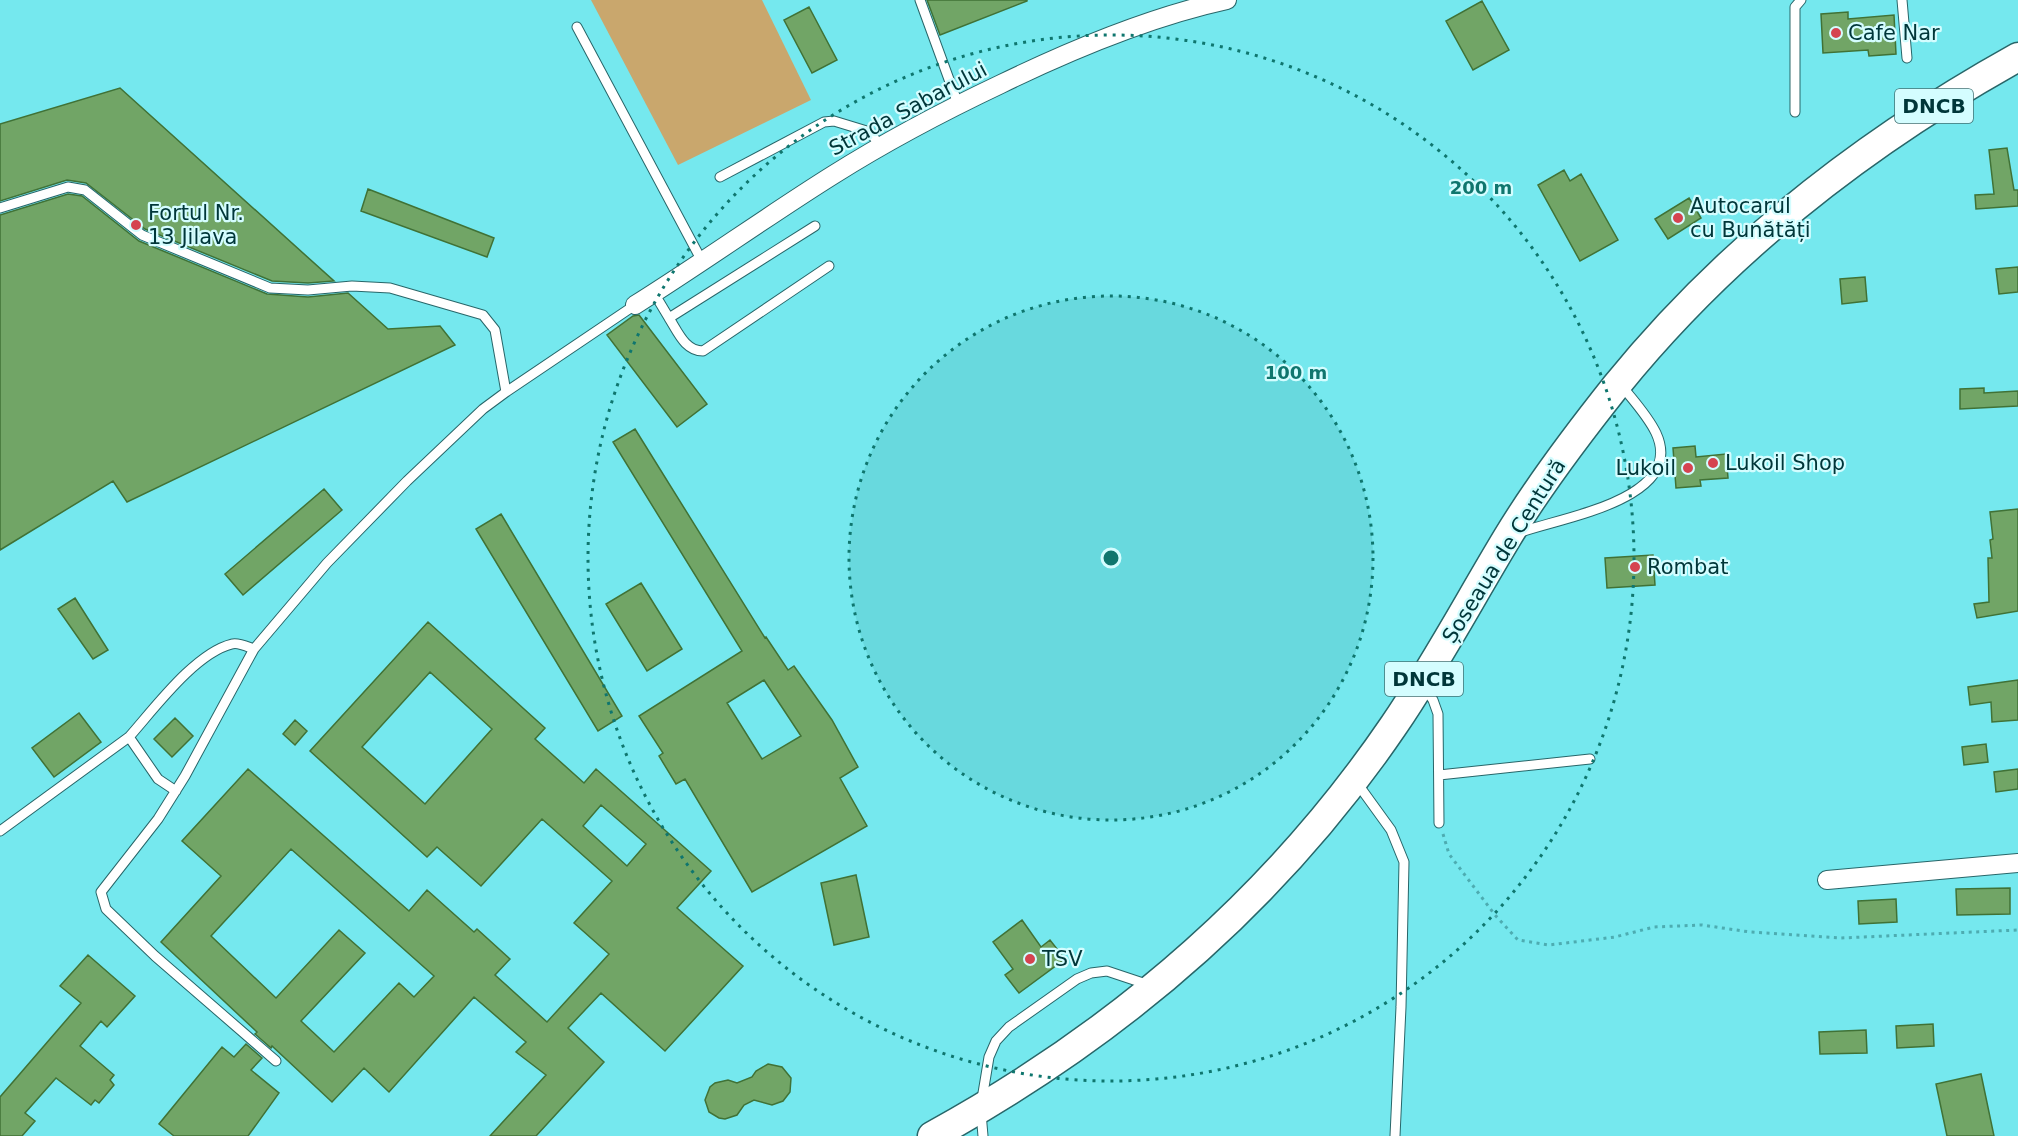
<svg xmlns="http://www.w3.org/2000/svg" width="2018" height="1136" font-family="'DejaVu Sans',sans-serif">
	<rect width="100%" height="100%" fill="#75e8ee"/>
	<path fill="#c9a76d" d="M591 0H762L811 100 678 165Z"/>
	<path fill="#71a566" stroke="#407236" stroke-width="1.5" fill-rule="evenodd" d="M927 0H1027V1L940 35Z
		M1482 1 1509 50 1473 70 1446 21Z
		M809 7 837 60 812 73 784 20Z
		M1848 12V19L1894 15 1896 54 1869 56 1868 50 1823 53 1821 14Z
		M120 88 334 281 308 283 272 281 145 229 86 183 67 180 0 201V124Z
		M2007 148 2014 190H2018V206L1976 209 1975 195 1994 194 1989 150Z
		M1564 170 1570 181 1581 174 1618 240 1580 261 1538 185Z
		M368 189 494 238 487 257 361 211Z
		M68 194 82 196 139 241 267 294 308 297 348 293 388 329 440 326 455 345 127 502 113 481 0 550V215Z
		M1689 198 1701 218 1668 239 1655 219Z
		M2018 267V292L1999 294 1996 269Z
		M1865 277 1867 301 1842 304 1840 279Z
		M639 315 707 404 677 427 607 335 633 316Z
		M1984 388V393L2018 391V406L1960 409V389Z
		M635 429 765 638 766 637 788 670 794 666 832 720 858 767 840 778 867 826 752 892 685 779 676 784 659 756 663 753 639 716 742 651 613 442ZM764 680 801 736 762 759 727 703Z
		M1695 446 1696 457 1726 454 1728 478 1700 480 1701 486 1676 488 1673 448Z
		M324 489 342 510 243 595 225 574Z
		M2018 509V611L1977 618 1974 604 1989 602 1988 558H1992L1990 540 1993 539 1990 512Z
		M501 514 622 716 598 731 476 529Z
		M1653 555 1655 585 1607 588 1605 558Z
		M641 583 682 649 647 671 606 604Z
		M75 598 108 650 93 659 58 609Z
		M428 622 545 728 535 739 584 783 596 769 711 871 677 908 743 966 665 1051 601 993 568 1028 604 1062 536 1136H490L546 1075 516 1052 526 1042 474 997 389 1092 364 1068 332 1102 272 1046 271 1048 255 1034 257 1032 161 942 221 876 182 841 248 769 409 911 427 890 474 932 477 929 510 959 495 975 547 1022 609 954 574 923 612 881 542 819 481 886 437 847 427 857 310 751ZM430 672 492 729 425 804 362 747ZM601 805 646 844 627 866 583 826ZM291 849 434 976 414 997 399 983 334 1052 301 1021 365 953 339 930 276 998 211 936Z
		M2018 680V720L1992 722 1991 702 1970 705 1968 687Z
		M79 713 101 742 54 777 32 748Z
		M175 718 193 736 172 757 154 739Z
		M295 720 307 731 295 745 283 734Z
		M1986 744 1988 762 1964 765 1962 747Z
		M2018 769V789L1996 792 1994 772Z
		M856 875 869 937 834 945 821 883Z
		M2010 888V914L1957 915 1956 889Z
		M1896 899 1897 922 1859 924 1858 901Z
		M1022 920 1041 947 1050 940 1065 959 1019 993 1005 975 1013 969 993 942Z
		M88 955 135 996 107 1027 101 1021 80 1046 114 1075 110 1080 114 1085 99 1103 95 1100 91 1105 56 1078 25 1113 35 1121 22 1136H0V1097L81 1003 60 986Z
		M1933 1024 1934 1046 1897 1048 1896 1026Z
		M1866 1030 1867 1053 1820 1054 1819 1032Z
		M246 1044 262 1058 251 1070 279 1093 248 1136H174L159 1124 222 1047 234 1057Z
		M768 1064 782 1067 791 1078 790 1092 783 1101 772 1105 754 1100 744 1105 737 1115 725 1119 719 1118 709 1112 705 1100 710 1087 715 1083 728 1080 737 1083 752 1077 756 1071Z
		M1981 1074 1994 1136H1947L1936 1084Z"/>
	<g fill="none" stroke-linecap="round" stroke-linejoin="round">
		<g stroke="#286669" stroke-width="11">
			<path id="service" d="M920 0 958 104
				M1902 0 1907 58
				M577 27 703 263
				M1795 112V7L1801 0
				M720 177 824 122 834 121 870 132 880 146
				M0 208 68 187 85 190 142 235 270 288 308 290 352 286 390 288 483 315 495 330 506 392
				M654 293 669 318 815 226
				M669 318C678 332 685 351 703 351L829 266
				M1518 533C1558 518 1687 500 1656 433 1648 416 1633 400 1621 385
				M1423 686 1433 700 1438 714 1439 823
				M1439 775 1590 759
				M1357 783 1391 830 1404 862 1401 1007 1395 1136
				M176 791 158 779 129 737C154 709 195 653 232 644 238 642 248 647 254 649
				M0 831 129 737
				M276 1061 155 956 106 909 101 892 158 819 185 776 254 649 327 563 407 481 483 409 506 392 635 305
				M982 1099 989 1057 996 1041 1009 1027 1077 979 1091 973 1107 971 1149 985
				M981 1113 983 1136"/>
		</g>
		<g stroke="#286669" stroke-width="20">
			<path id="minor" d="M635 305C702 263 766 217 833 175 887 141 944 111 1001 84 1073 49 1149 17 1227 0
				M1827 880 2018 863"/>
		</g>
		<g stroke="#286669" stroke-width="31">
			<path id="primary" d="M932 1136C1116 1035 1275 900 1394 725 1435 665 1469 601 1507 538 1539 485 1577 435 1616 386 1727 249 1865 142 2018 57"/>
		</g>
		<path stroke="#4dacb1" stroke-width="3" stroke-dasharray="3 4.5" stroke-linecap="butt" d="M1443 834 1449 854 1495 915 1518 940 1549 945 1615 937 1654 927 1702 925 1750 932 1841 938 2018 930"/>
		<use href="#service" stroke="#fff" stroke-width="9"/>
		<use href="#minor" stroke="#fff" stroke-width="18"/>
		<use href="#primary" stroke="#fff" stroke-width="28"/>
	</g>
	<circle cx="1111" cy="558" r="262" fill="#0f766e" fill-opacity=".12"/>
	<g fill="none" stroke="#0f766e" stroke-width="3" stroke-dasharray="3 6">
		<circle cx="1111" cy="558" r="262"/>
		<circle cx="1111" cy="558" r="523"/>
	</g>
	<g fill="#d54450" stroke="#d4fdff" stroke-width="2">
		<circle cx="1836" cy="33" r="6"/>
		<circle cx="1678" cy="218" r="6"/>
		<circle cx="136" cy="225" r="6"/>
		<circle cx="1713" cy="463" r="6"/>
		<circle cx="1688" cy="468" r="6"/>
		<circle cx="1635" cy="567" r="6"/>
		<circle cx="1030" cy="959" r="6"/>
	</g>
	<g text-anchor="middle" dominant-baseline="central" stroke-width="4.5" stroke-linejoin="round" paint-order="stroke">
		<g fill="#d4fdff" stroke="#407274" stroke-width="1.5">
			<rect x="1895" y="89" width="78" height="34" rx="4.5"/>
			<rect x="1385" y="662" width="78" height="34" rx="4.5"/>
		</g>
		<g font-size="20" font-weight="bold" fill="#003639">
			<text x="1934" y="106">DNCB</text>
			<text x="1424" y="679">DNCB</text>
		</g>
		<g font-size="21" fill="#003639" stroke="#d4fdff" text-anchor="start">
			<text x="1848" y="33">Cafe Nar</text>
			<text x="1690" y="206">Autocarul<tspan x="1690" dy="24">cu Bunătăți</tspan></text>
			<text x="148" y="213">Fortul Nr.<tspan x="148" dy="24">13 Jilava</tspan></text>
			<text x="1725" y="463">Lukoil Shop</text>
			<text x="1676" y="468" text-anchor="end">Lukoil</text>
			<text x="1647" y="567">Rombat</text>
			<text x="1042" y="959">TSV</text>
		</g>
		<g font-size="21" fill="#003639" stroke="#d4fdff">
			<text transform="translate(908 109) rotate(-28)">Strada Sabarului</text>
			<text transform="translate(1504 551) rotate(-58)">Șoseaua de Centură</text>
		</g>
	</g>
	<circle cx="1111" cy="558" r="9" fill="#0f766e" stroke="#d4fdff" stroke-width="3"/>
	<g font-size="18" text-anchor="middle" font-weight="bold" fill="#0f766e" stroke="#d4fdff" stroke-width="4.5" stroke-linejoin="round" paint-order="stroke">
		<text x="1481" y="194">200 m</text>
		<text x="1296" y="379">100 m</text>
	</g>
</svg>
